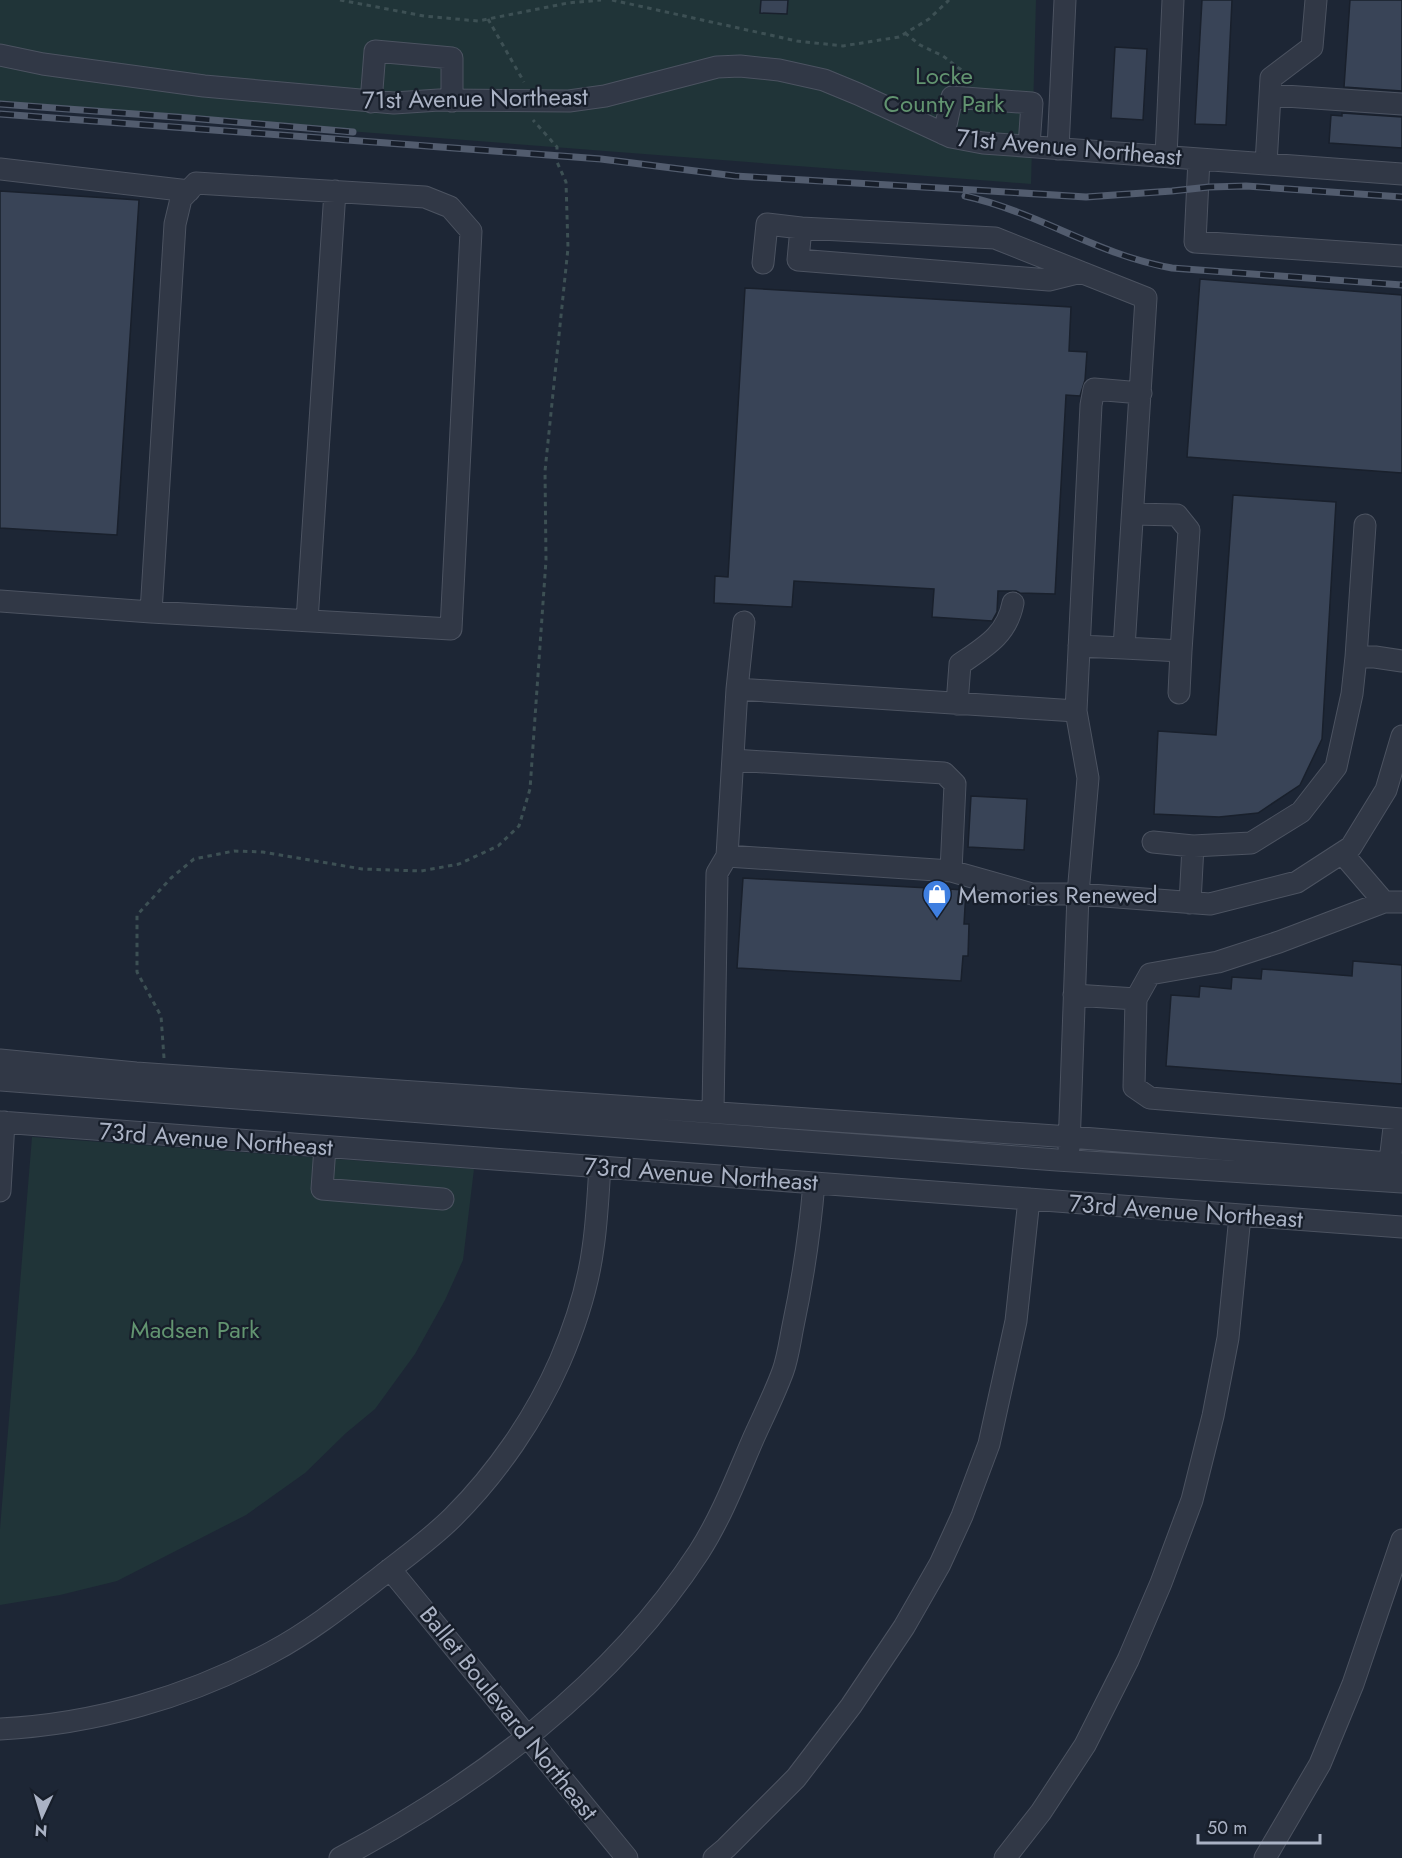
<svg xmlns="http://www.w3.org/2000/svg" width="1402" height="1858" font-family="Jost,sans-serif">
	<rect width="100%" height="100%" fill="#1d2635"/>
	<path fill="#203438" d="M0 0H1036L1031 184 0 104Z
		M32 1137 474 1169 463 1260 445 1300 415 1354 375 1409 346 1433 305 1473 246 1515 117 1581 60 1595 0 1605V1529Z"/>
	<path fill="#394457" stroke="#19202c" stroke-width="1.5" d="M761 0H788L787 14 760 13Z
		M1202 0H1232L1226 125 1195 124Z
		M1350 0H1402V91L1344 87Z
		M1115 47 1147 49 1143 120 1111 118Z
		M1342 113 1402 117V148L1329 143 1331 115 1342 116Z
		M0 191 139 200 117 535 0 528Z
		M1200 279 1402 295V473L1187 457Z
		M745 288 1071 307 1069 351 1087 352 1085 380 1080 396 1066 395 1055 594 1020 593 1016 591H998L997 612 992 621 932 617 934 589 794 581 792 607 714 603 715 576 728 577Z
		M1233 495 1336 502 1322 739 1300 785 1258 813 1219 817 1154 814 1158 731 1216 735Z
		M971 796 1027 799 1024 850 968 847Z
		M743 878 966 890 964 924H969L968 956H963L961 981 737 968Z
		M1353 961 1402 965V1084L1166 1066 1171 995 1199 997 1200 986 1231 989 1232 977 1261 979 1262 969 1352 976Z"/>
	<g fill="none" stroke-linecap="round" stroke-linejoin="round">
		<g stroke="#4c5361" stroke-width="23">
			<path id="minor" d="M0 55 43 64 204 86 394 103 439 100 569 101 605 96 717 67 740 66 779 70 824 80 858 94 951 137 983 143 1402 174
				M1270 95 1402 104
				M371 102 375 51 452 58V101
				M944 134 952 97 1032 103 1029 146
				M1058 149 1065 0
				M1166 156 1173 0
				M1199 159 1195 242 1402 256
				M1266 164 1271 78 1312 47 1316 0
				M0 169 189 191
				M763 263 767 224 801 228
				M0 601 151 612 451 629 471 231 450 207 425 197 196 183 181 199 175 224 151 612
				M307 621 335 191
				M1079 646 1124 648 1146 298 995 238 801 228 798 260 1049 280 1081 272
				M1124 648 1181 651 1189 530 1177 515 1133 514
				M1356 657 1365 525
				M737 689 744 622
				M1179 693 1181 651
				M957 704 960 664C985 647 1007 635 1013 603
				M1076 711 737 689 727 856 951 871 1032 894H1078L1210 904 1297 882 1351 847 1386 790 1402 736
				M733 760 944 773 955 784 951 871
				M1153 842 1193 846
				M1342 853 1384 902
				M1402 902H1384L1279 942 1218 962 1150 974 1136 999 1134 1087 1150 1098 1402 1119
				M1190 903 1193 846 1251 843 1301 812 1336 767 1352 694 1356 657H1375L1402 661
				M1074 995 1136 999
				M0 1060 136 1073 1070 1137 1402 1164
				M0 1080 1057 1160 1402 1182
				M713 1112 717 873 727 856
				M0 1122 1402 1227
				M325 1147 322 1189 443 1199
				M1069 1148 1078 894 1088 778 1076 711 1091 405 1094 389 1141 393
				M1388 1178 1395 1119
				M0 1191 4 1122
				M390 1569 627 1858
				M0 1729C95 1724 189 1697 272 1652 311 1631 345 1604 380 1577 404 1558 431 1539 453 1517 497 1473 535 1418 560 1361 575 1326 588 1286 593 1248 597 1222 598 1194 600 1167
				M340 1858C478 1785 613 1684 699 1552 722 1516 737 1476 754 1437 764 1415 775 1393 783 1371 788 1357 790 1341 793 1326 803 1279 810 1231 814 1183
				M714 1858 726 1848 796 1778 851 1706 904 1627 940 1564 962 1516 989 1444 1016 1321 1029 1199
				M1005 1858 1041 1812 1085 1745 1128 1660 1161 1583 1192 1500 1213 1416 1228 1338 1240 1216
				M1265 1858 1320 1764 1353 1684 1402 1540"/>
		</g>
		<path stroke="#3d5054" stroke-width="3" stroke-dasharray="4.5 4.5" stroke-linecap="butt" d="M340 0 424 16 478 21 568 3 601 0
			M612 0 797 41 843 46 899 37 929 19 949 0
			M488 19 524 82
			M905 33 920 45 943 56 964 72 963 81
			M164 1058 161 1016 137 972V915L171 878 194 859 234 851 263 852 362 869 421 871 459 864 498 846 519 826 530 789 546 560 545 471 568 248 566 182 557 162V147L533 120"/>
		<use href="#minor" stroke="#313846" stroke-width="21"/>
		<g stroke="#525c6e" stroke-width="7">
			<path id="rail" d="M0 104 189 118 353 132
				M0 114 601 159 735 176 974 190 1086 197 1172 191 1209 187 1246 186 1402 197
				M965 196C1038 212 1097 255 1172 268L1402 285"/>
		</g>
		<use href="#rail" stroke="#171e2a" stroke-width="4.5" stroke-dasharray="14" stroke-linecap="butt"/>
	</g>
	<defs>
		<g id="shop-pin" transform="scale(1.5)"><path d="M0 17L-7.5 6A9.5 9.5 0 1 1 7.5 6Z" fill="#3f7fe0" stroke="#171e2a"/><path d="M-5-2.5h2.3a2.7 3.5 0 0 1 5.4 0H5L5.5 6h-11ZM-1.5-2.5h3a1.5 2.3 0 0 0-3 0Z" fill="#fff"/></g>
	</defs>
	<g fill-rule="evenodd">
		<use href="#shop-pin" x="937" y="894"/>
	</g>
	<g text-anchor="middle" dominant-baseline="central" stroke-width="4.5" stroke-linejoin="round" paint-order="stroke">
		<g font-size="24" fill="#629470" stroke="#171e2a">
			<text x="944" y="75">Locke<tspan x="944" dy="28">County Park</tspan></text>
			<text x="195" y="1329">Madsen Park</text>
		</g>
		<g font-size="24" fill="#aab2c4" stroke="#171e2a">
			<text transform="translate(475 98) rotate(-1)">71st Avenue Northeast</text>
			<text transform="translate(1069 147) rotate(5)">71st Avenue Northeast</text>
			<text transform="translate(216 1139) rotate(4)">73rd Avenue Northeast</text>
			<text transform="translate(701 1174) rotate(4)">73rd Avenue Northeast</text>
			<text transform="translate(1186 1211) rotate(4)">73rd Avenue Northeast</text>
			<text transform="translate(509 1713) rotate(51)">Ballet Boulevard Northeast</text>
		</g>
		<g font-size="24" fill="#aab2c4" stroke="#171e2a" text-anchor="start">
			<text x="958" y="894">Memories Renewed</text>
		</g>
	</g>
	<g transform="translate(42 1816) rotate(184)" stroke="#171e2a" stroke-width="4.5" paint-order="stroke">
	<path d="M0-4.5L10 22L0 15L-10 22Z" fill="#aab2c4"/>
	<text y="-9" font-size="16" font-weight="bold" text-anchor="middle" fill="#aab2c4">N</text>
	</g>
	<path d="M1198 1834v9h122v-9" fill="none" stroke="#aab2c4" stroke-width="3"/>
	<text x="1207" y="1834" font-size="18" fill="#aab2c4" stroke="#171e2a" stroke-width="4.5" paint-order="stroke">50 m</text>
</svg>
